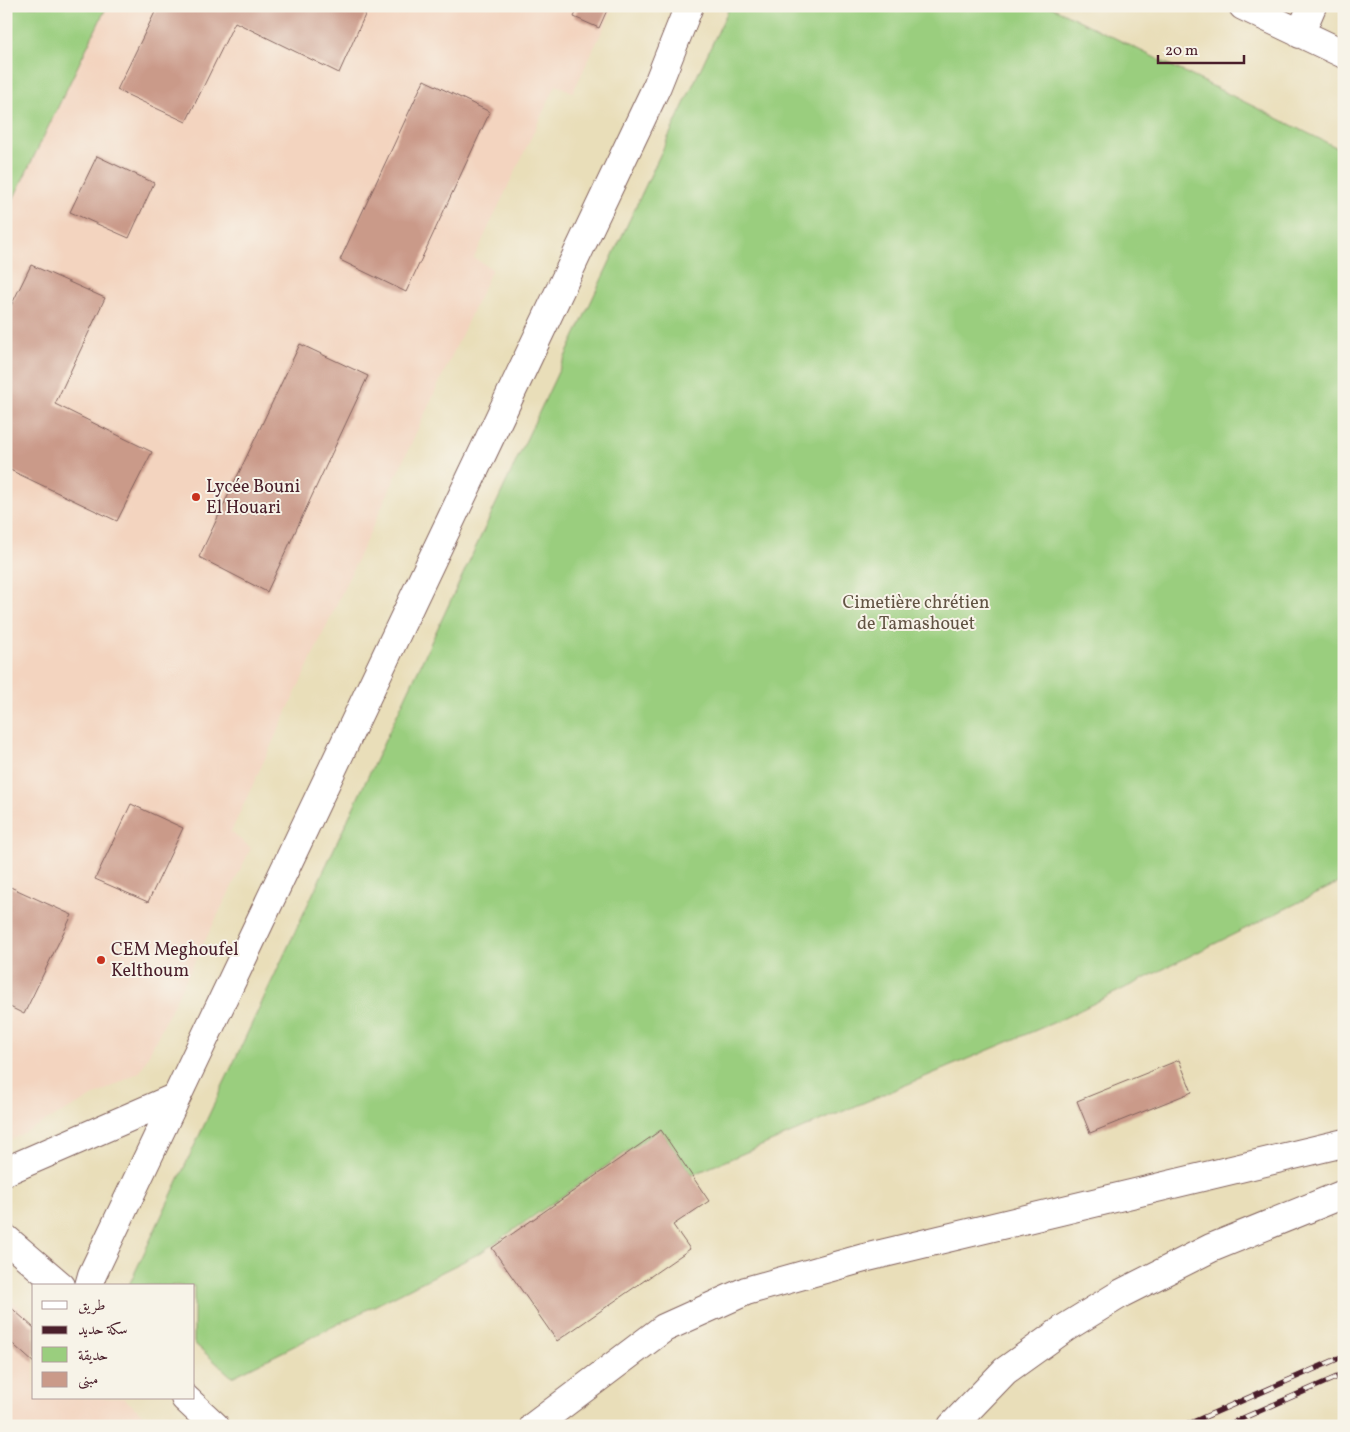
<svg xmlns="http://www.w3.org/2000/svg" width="1350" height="1432" font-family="Vollkorn,Amiri,serif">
	<rect width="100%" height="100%" fill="#f7f3e8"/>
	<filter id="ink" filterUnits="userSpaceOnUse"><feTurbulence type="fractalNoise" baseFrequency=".02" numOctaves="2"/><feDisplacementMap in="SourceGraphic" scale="10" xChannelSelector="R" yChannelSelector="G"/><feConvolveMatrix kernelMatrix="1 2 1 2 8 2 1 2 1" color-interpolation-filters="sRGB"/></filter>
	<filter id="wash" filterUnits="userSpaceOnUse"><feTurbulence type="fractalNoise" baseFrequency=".0096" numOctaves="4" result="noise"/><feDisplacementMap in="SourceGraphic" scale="20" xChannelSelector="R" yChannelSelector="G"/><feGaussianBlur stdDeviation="1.12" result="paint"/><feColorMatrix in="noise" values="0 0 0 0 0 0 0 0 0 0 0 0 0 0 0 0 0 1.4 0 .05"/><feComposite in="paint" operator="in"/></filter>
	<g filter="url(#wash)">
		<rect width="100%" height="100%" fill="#e9deb9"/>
		<path fill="#f3d4bf" d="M107 6H614L573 92 556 85 474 258 492 269 231 832 251 848 140 1072 6 1142V214Z
			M6 1296 34 1320V1398H124L155 1426H6Z"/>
		<path fill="#9ace7e" stroke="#727654" d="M6 6H107L6 214Z
			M730 6H1050L1344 151V880L1060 1020 692 1175 660 1129 480 1253 232 1377 194 1343V1286L129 1285Z"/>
		<g id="blocks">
			<path fill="#ca9a89" d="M158 6H369L339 73 235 22 186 122 117 90Z
				M579 6H604L608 8 599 28 574 17Z
				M424 80 490 112 406 292 340 260Z
				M97 156 154 183 129 238 70 212Z
				M31 265 105 298 55 404 152 452 117 521 6 468V316Z
				M300 344 368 376 267 592 199 557Z
				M131 804 183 828 148 902 95 879Z
				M6 885 72 915 24 1014 6 1005Z
				M1179 1060 1192 1092 1090 1133 1077 1101Z
				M661 1130 709 1201 673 1225 690 1249 557 1341 492 1248Z
				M6 1303 34 1328V1363L6 1338Z"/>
		</g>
	</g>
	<g filter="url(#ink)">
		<use href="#blocks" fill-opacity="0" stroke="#82625d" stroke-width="1"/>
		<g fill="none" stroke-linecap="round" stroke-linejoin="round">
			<g stroke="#82625d" stroke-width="30">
				<path id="minor" d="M1243 6 1344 54
					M1300 34 1312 6
					M6 1171 176 1097
					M6 1239 61 1286
					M89 1286 92 1275 657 86 689 6
					M185 1398 215 1426
					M534 1426 664 1328 746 1291 864 1258 1344 1143
					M952 1426 1005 1371 1065 1328 1122 1293 1211 1248 1344 1194"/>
			</g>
			<use href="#minor" stroke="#fff" stroke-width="28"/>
			<g stroke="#4a1f2b" stroke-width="5.5">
				<path id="rail" d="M1184 1426 1344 1356
					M1225 1426 1344 1374"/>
			</g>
			<use href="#rail" stroke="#f7f3e8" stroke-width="4" stroke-dasharray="11" stroke-linecap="butt"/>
		</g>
	</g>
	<g fill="#c8321e" stroke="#f7f3e8" stroke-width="2">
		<circle cx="196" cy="497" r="5"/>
		<circle cx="101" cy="960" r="5"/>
	</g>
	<g text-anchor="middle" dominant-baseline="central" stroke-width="4" stroke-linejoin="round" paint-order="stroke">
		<g font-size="18" fill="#4a1f2b" stroke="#f7f3e8" text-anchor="start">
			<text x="206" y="487">Lycée Bouni<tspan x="206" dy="21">El Houari</tspan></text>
			<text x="111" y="950">CEM Meghoufel<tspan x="111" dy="21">Kelthoum</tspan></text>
		</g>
		<g font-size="18" fill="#625444" stroke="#f7f3e8">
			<text x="916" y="603">Cimetière chrétien<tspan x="916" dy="21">de Tamashouet</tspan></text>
		</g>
	</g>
	<rect width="1350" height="1432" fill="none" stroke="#f7f3e8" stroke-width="25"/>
	<rect x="32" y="1284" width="162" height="115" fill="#f7f3e8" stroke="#b29e9c"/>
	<rect x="42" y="1301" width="25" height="8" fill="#ffffff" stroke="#b29e9c"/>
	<text x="78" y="1310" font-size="15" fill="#4a1f2b">طريق</text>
	<rect x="42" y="1326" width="25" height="8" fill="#4a1f2b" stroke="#b29e9c"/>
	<text x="78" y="1334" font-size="15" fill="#4a1f2b">سكة حديد</text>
	<rect x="42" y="1347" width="25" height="15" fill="#9ace7e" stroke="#b29e9c"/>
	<text x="78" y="1360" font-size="15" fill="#4a1f2b">حديقة</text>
	<rect x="42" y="1372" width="25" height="15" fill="#ca9a89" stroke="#b29e9c"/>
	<text x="78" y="1384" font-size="15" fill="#4a1f2b">مبنى</text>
	<path d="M1158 55v8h86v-8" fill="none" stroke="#4a1f2b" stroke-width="2.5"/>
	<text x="1165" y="55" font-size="15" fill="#4a1f2b" stroke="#f7f3e8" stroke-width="4" paint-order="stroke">20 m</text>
</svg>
